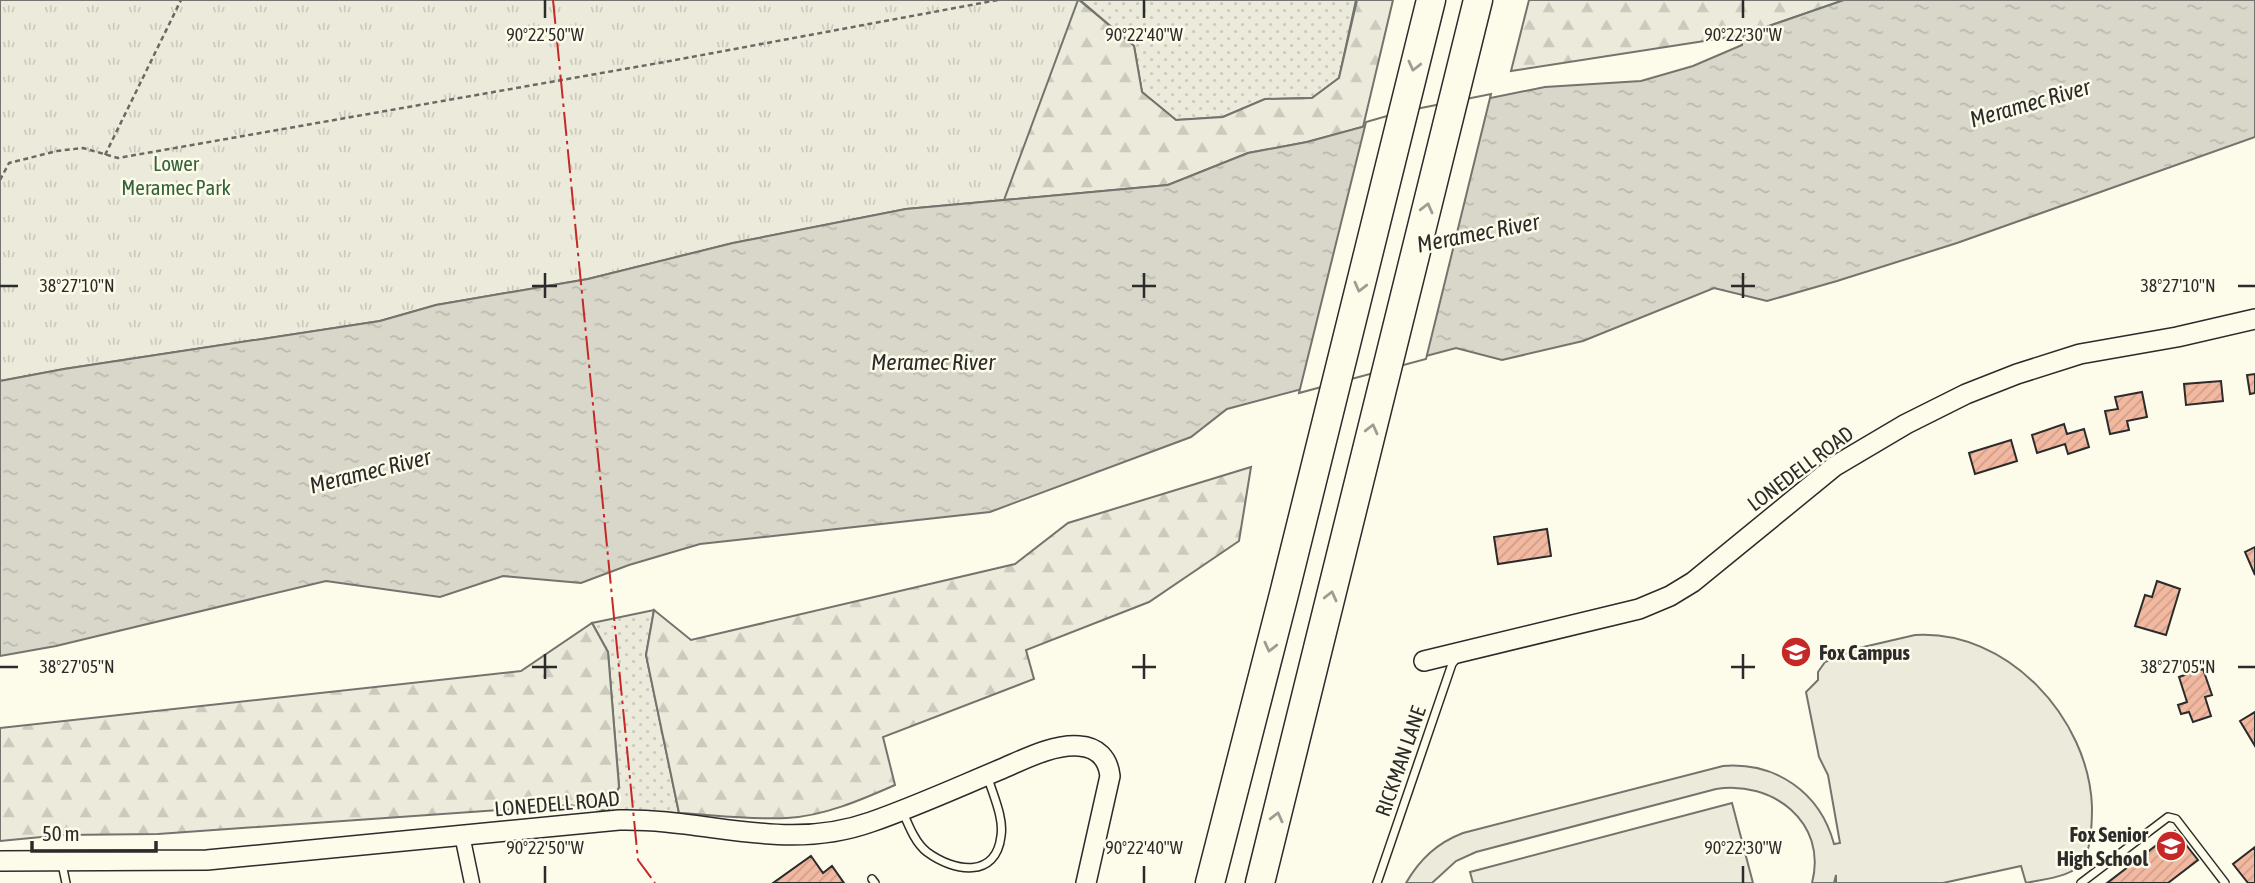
<svg xmlns="http://www.w3.org/2000/svg" width="2255" height="883" font-family="'Asap Condensed',sans-serif">
	<defs>
		<pattern id="grass-dots" width="8" height="8" patternUnits="userSpaceOnUse" patternTransform="scale(1.75)"><rect width="8" height="8" fill="#ecebdb"/><path d="M2 2h.1M6 6h.1" fill="none" stroke="#cbcabc" stroke-width="1.8" stroke-linecap="round"/></pattern>
		<pattern id="forest-firs" width="22" height="20" patternUnits="userSpaceOnUse" patternTransform="scale(1.75)"><rect width="22" height="20" fill="#ecebdb"/><path d="M5 1l3.5 6h-7zM16 11l3.5 6h-7z" fill="#cbcabc"/></pattern>
		<pattern id="park-tufts" width="24" height="20" patternUnits="userSpaceOnUse" patternTransform="scale(1.75)"><rect width="24" height="20" fill="#ecebdb"/><path d="M3 7l-1-3M5 7V3M7 7l1-3M15 17l-1-3M17 17v-4M19 17l1-3" fill="none" stroke="#cbcabc"/></pattern>
		<pattern id="water-ripples" width="26" height="14" patternUnits="userSpaceOnUse" patternTransform="scale(1.75)"><rect width="26" height="14" fill="#d8d7c9"/><path d="M2 4q2-2 4 0t4 0M15 11q2-2 4 0t4 0" fill="none" stroke="#bab9ad"/></pattern>
		<pattern id="building-hatch" width="6" height="6" patternUnits="userSpaceOnUse" patternTransform="scale(1.75)"><rect width="6" height="6" fill="#f2b8a0"/><path d="M-1 1l2-2M0 6l6-6M5 7l2-2" fill="none" stroke="#d09e8a"/></pattern>
	</defs>
	<rect width="100%" height="100%" fill="#fdfbea"/>
	<path fill="url(#grass-dots)" stroke="#74746e" stroke-width="2" d="M1080 0H1356L1339 78 1312 98 1265 99 1223 117 1176 120 1142 92 1134 46Z
		M654 610 646 655 679 813 608 811 619 786 608 652 592 623Z"/>
	<path fill="url(#forest-firs)" stroke="#74746e" stroke-width="2" d="M772 0H1079L1134 46 1142 92 1176 120 1223 117 1265 99 1312 98 1339 78 1357 0H1393L1363 127 1307 142 1248 153 1168 185 906 209 733 243 669 259Z
		M1529 0H1844L1743 35 1511 71Z
		M1251 467 1239 541 1149 602 1026 650 1034 679 883 737 895 785C861 800 824 816 787 818 751 820 714 815 679 813L646 655 654 610 691 640 1015 564 1068 523Z
		M592 623 608 652 619 787 608 811 569 805 158 834 62 835 0 841V728L521 671Z"/>
	<path fill="url(#park-tufts)" stroke="#74746e" stroke-width="2" d="M0 0H1078L1004 200 906 209 733 243 588 279 436 305 380 321 64 369 0 381Z"/>
	<path fill="#ecebdb" stroke="#74746e" stroke-width="2" d="M1915 635C2007 629 2089 718 2092 807 2092 821 2091 847 2084 860 2075 877 2043 879 2026 883L2021 866 1943 883H1836V875L1834 883H1812C1828 822 1772 780 1716 789L1476 852 1456 861 1432 883H1406C1420 859 1437 843 1463 833L1723 766C1776 762 1820 792 1834 844L1840 843 1828 775 1819 757 1806 692 1818 680V672L1825 662 1859 648Z
		M1732 803 1753 883H1473L1470 872Z"/>
	<path fill="url(#water-ripples)" stroke="#74746e" stroke-width="2" d="M1844 0H2255V137L1957 243 1837 281 1767 301 1714 288 1583 341 1502 360 1456 348 1227 409 1191 437 990 512 700 544 629 565 581 583 503 576 440 597 326 581 56 646 0 656V381L64 369 380 321 436 305 588 279 733 243 906 209 1168 185 1248 153 1307 142 1402 116 1545 87 1641 81 1693 66 1742 45 1743 35Z"/>
	<path fill="#fdfbea" stroke="#74746e" stroke-width="2" d="M1491 94 1426 359 1299 393 1366 122 1401 112Z"/>
	<path fill="url(#building-hatch)" stroke="#2b2b2b" stroke-width="2" d="M2255 374V393L2250 394 2247 375Z
		M2221 381 2223 401 2186 405 2184 384Z
		M2142 392 2147 417 2127 421 2129 430 2110 434 2105 411 2118 409 2115 397Z
		M2064 424 2067 434 2084 429 2089 447 2068 454 2065 444 2037 453 2032 435Z
		M2011 440 2017 461 1975 474 1969 453Z
		M1547 529 1551 556 1498 564 1494 537Z
		M2255 547V575L2245 552Z
		M2157 581 2180 589 2166 635 2135 626 2145 595 2152 597Z
		M2203 669 2212 695 2205 697 2211 716 2193 722 2189 712 2181 714 2178 705 2187 702 2179 677Z
		M2255 712V746L2240 721Z
		M2175 831 2198 860 2168 883H2107Z
		M2255 847V883H2248L2233 864Z
		M811 856 823 873 832 866 844 883H773Z"/>
	<g fill="none" stroke-linecap="round" stroke-linejoin="round">
		<g stroke="#2b2b2b" stroke-width="10">
			<path id="service" d="M902 810C908 824 915 843 927 852 954 872 996 879 1001 836 1004 818 993 795 988 778
				M62 864 66 883
				M872 879 875 883
				M1377 883 1452 664 1456 659
				M2081 883 2168 817 2176 819 2225 883"/>
		</g>
		<g stroke="#2b2b2b" stroke-width="17">
			<path id="minor" d="M462 835 472 883"/>
		</g>
		<g stroke="#2b2b2b" stroke-width="22">
			<path id="tertiary" d="M1424 661 1639 609 1670 596 1693 582 1835 466 1906 424 1966 394 2017 374 2080 354 2177 337 2255 319
				M0 861 207 860 619 820C707 818 784 853 871 822 914 807 956 788 999 770 1023 760 1052 744 1079 746 1097 747 1108 758 1110 776L1086 883"/>
		</g>
		<g stroke="#2b2b2b" stroke-width="31">
			<path id="motorway" d="M1210 883 1284 594 1431 0
				M1260 883 1478 0"/>
		</g>
		<path stroke="#6a6964" stroke-width="2.5" stroke-dasharray="5 3.5" stroke-linecap="butt" d="M105 155 181 0
			M0 180 9 163 57 151 83 148 118 158 670 61 998 0"/>
		<use href="#service" stroke="#fdfbea" stroke-width="7"/>
		<use href="#minor" stroke="#fdfbea" stroke-width="14"/>
		<use href="#tertiary" stroke="#fdfbea" stroke-width="19"/>
		<use href="#motorway" stroke="#fdfbea" stroke-width="28"/>
		<path stroke="#c62828" stroke-width="2" stroke-dasharray="24 5 3.5 5" stroke-linecap="butt" d="M553 0 638 860 655 883"/>
	</g>
	<defs><path id="oneway-chevron" d="M-2-3.5L2.5 0L-2 3.5" fill="none" stroke-width="1.6" stroke-linecap="round" stroke-linejoin="round" transform="scale(1.75)"/></defs>
	<g stroke="#9e9d94">
		<use href="#oneway-chevron" transform="translate(1414 66) rotate(104)"/>
		<use href="#oneway-chevron" transform="translate(1427 208) rotate(-76)"/>
		<use href="#oneway-chevron" transform="translate(1360 287) rotate(104)"/>
		<use href="#oneway-chevron" transform="translate(1372 429) rotate(-76)"/>
		<use href="#oneway-chevron" transform="translate(1331 596) rotate(-76)"/>
		<use href="#oneway-chevron" transform="translate(1270 647) rotate(104)"/>
		<use href="#oneway-chevron" transform="translate(1277 817) rotate(-76)"/>
	</g>
	<path fill="none" stroke="#2b2b2b" stroke-width="2.5" d="M545 0V18M1144 0V18M1743 0V18M545 273V298M1144 273V298M1743 273V298M0 286H18M532 286H557M1132 286H1156M1731 286H1755M2238 286H2255M545 654V679M1144 654V679M1743 654V679M0 667H18M532 667H557M1132 667H1156M1731 667H1755M2238 667H2255M545 866V883M1144 866V883M1743 866V883"/>
	<defs>
		<g id="school-disc" transform="scale(1.575)"><circle r="9.5" fill="#c62828" stroke="#fdfbea"/><path d="M0-5L7-2L0 1L-7-2ZM-4 1L0 2.5L4 1V4Q0 6-4 4Z" fill="#fff"/></g>
	</defs>
	<g fill-rule="evenodd">
		<use href="#school-disc" x="1796" y="652"/>
		<use href="#school-disc" x="2171" y="846"/>
	</g>
	<g text-anchor="middle" dominant-baseline="central" stroke-width="5" stroke-linejoin="round" paint-order="stroke">
		<g font-size="21" fill="#34623c" stroke="#fdfbea">
			<text x="176" y="163">Lower<tspan x="176" dy="24">Meramec Park</tspan></text>
		</g>
		<g font-size="21" fill="#2b2b2b" stroke="#fdfbea">
			<text transform="translate(1800 468) rotate(-37)">LONEDELL ROAD</text>
			<text transform="translate(1400 761) rotate(-71)">RICKMAN LANE</text>
			<text transform="translate(557 803) rotate(-5)">LONEDELL ROAD</text>
		</g>
		<g font-size="21" font-weight="bold" fill="#2b2b2b" stroke="#fdfbea" text-anchor="start">
			<text x="1819" y="652">Fox Campus</text>
			<text x="2148" y="834" text-anchor="end">Fox Senior<tspan x="2148" dy="24">High School</tspan></text>
		</g>
		<g font-size="23" font-style="italic" fill="#2b2b2b" stroke="#fdfbea">
			<text transform="translate(2030 103) rotate(-16)">Meramec River</text>
			<text transform="translate(1478 233) rotate(-11)">Meramec River</text>
			<text x="933" y="362">Meramec River</text>
			<text transform="translate(370 471) rotate(-14)">Meramec River</text>
		</g>
	</g>
	<g font-size="18" text-anchor="middle" fill="#2b2b2b" stroke="#fdfbea" stroke-width="5" stroke-linejoin="round" paint-order="stroke">
		<text x="545" y="41">90°22'50"W</text>
		<text x="1144" y="41">90°22'40"W</text>
		<text x="1743" y="41">90°22'30"W</text>
		<text x="77" y="292">38°27'10"N</text>
		<text x="2178" y="292">38°27'10"N</text>
		<text x="77" y="673">38°27'05"N</text>
		<text x="2178" y="673">38°27'05"N</text>
		<text x="545" y="854">90°22'50"W</text>
		<text x="1144" y="854">90°22'40"W</text>
		<text x="1743" y="854">90°22'30"W</text>
	</g>
	<path d="M32 841v10h124v-10" fill="none" stroke="#2b2b2b" stroke-width="3.5"/>
	<text x="42" y="841" font-size="21" fill="#2b2b2b" stroke="#fdfbea" stroke-width="5" paint-order="stroke">50 m</text>
</svg>
